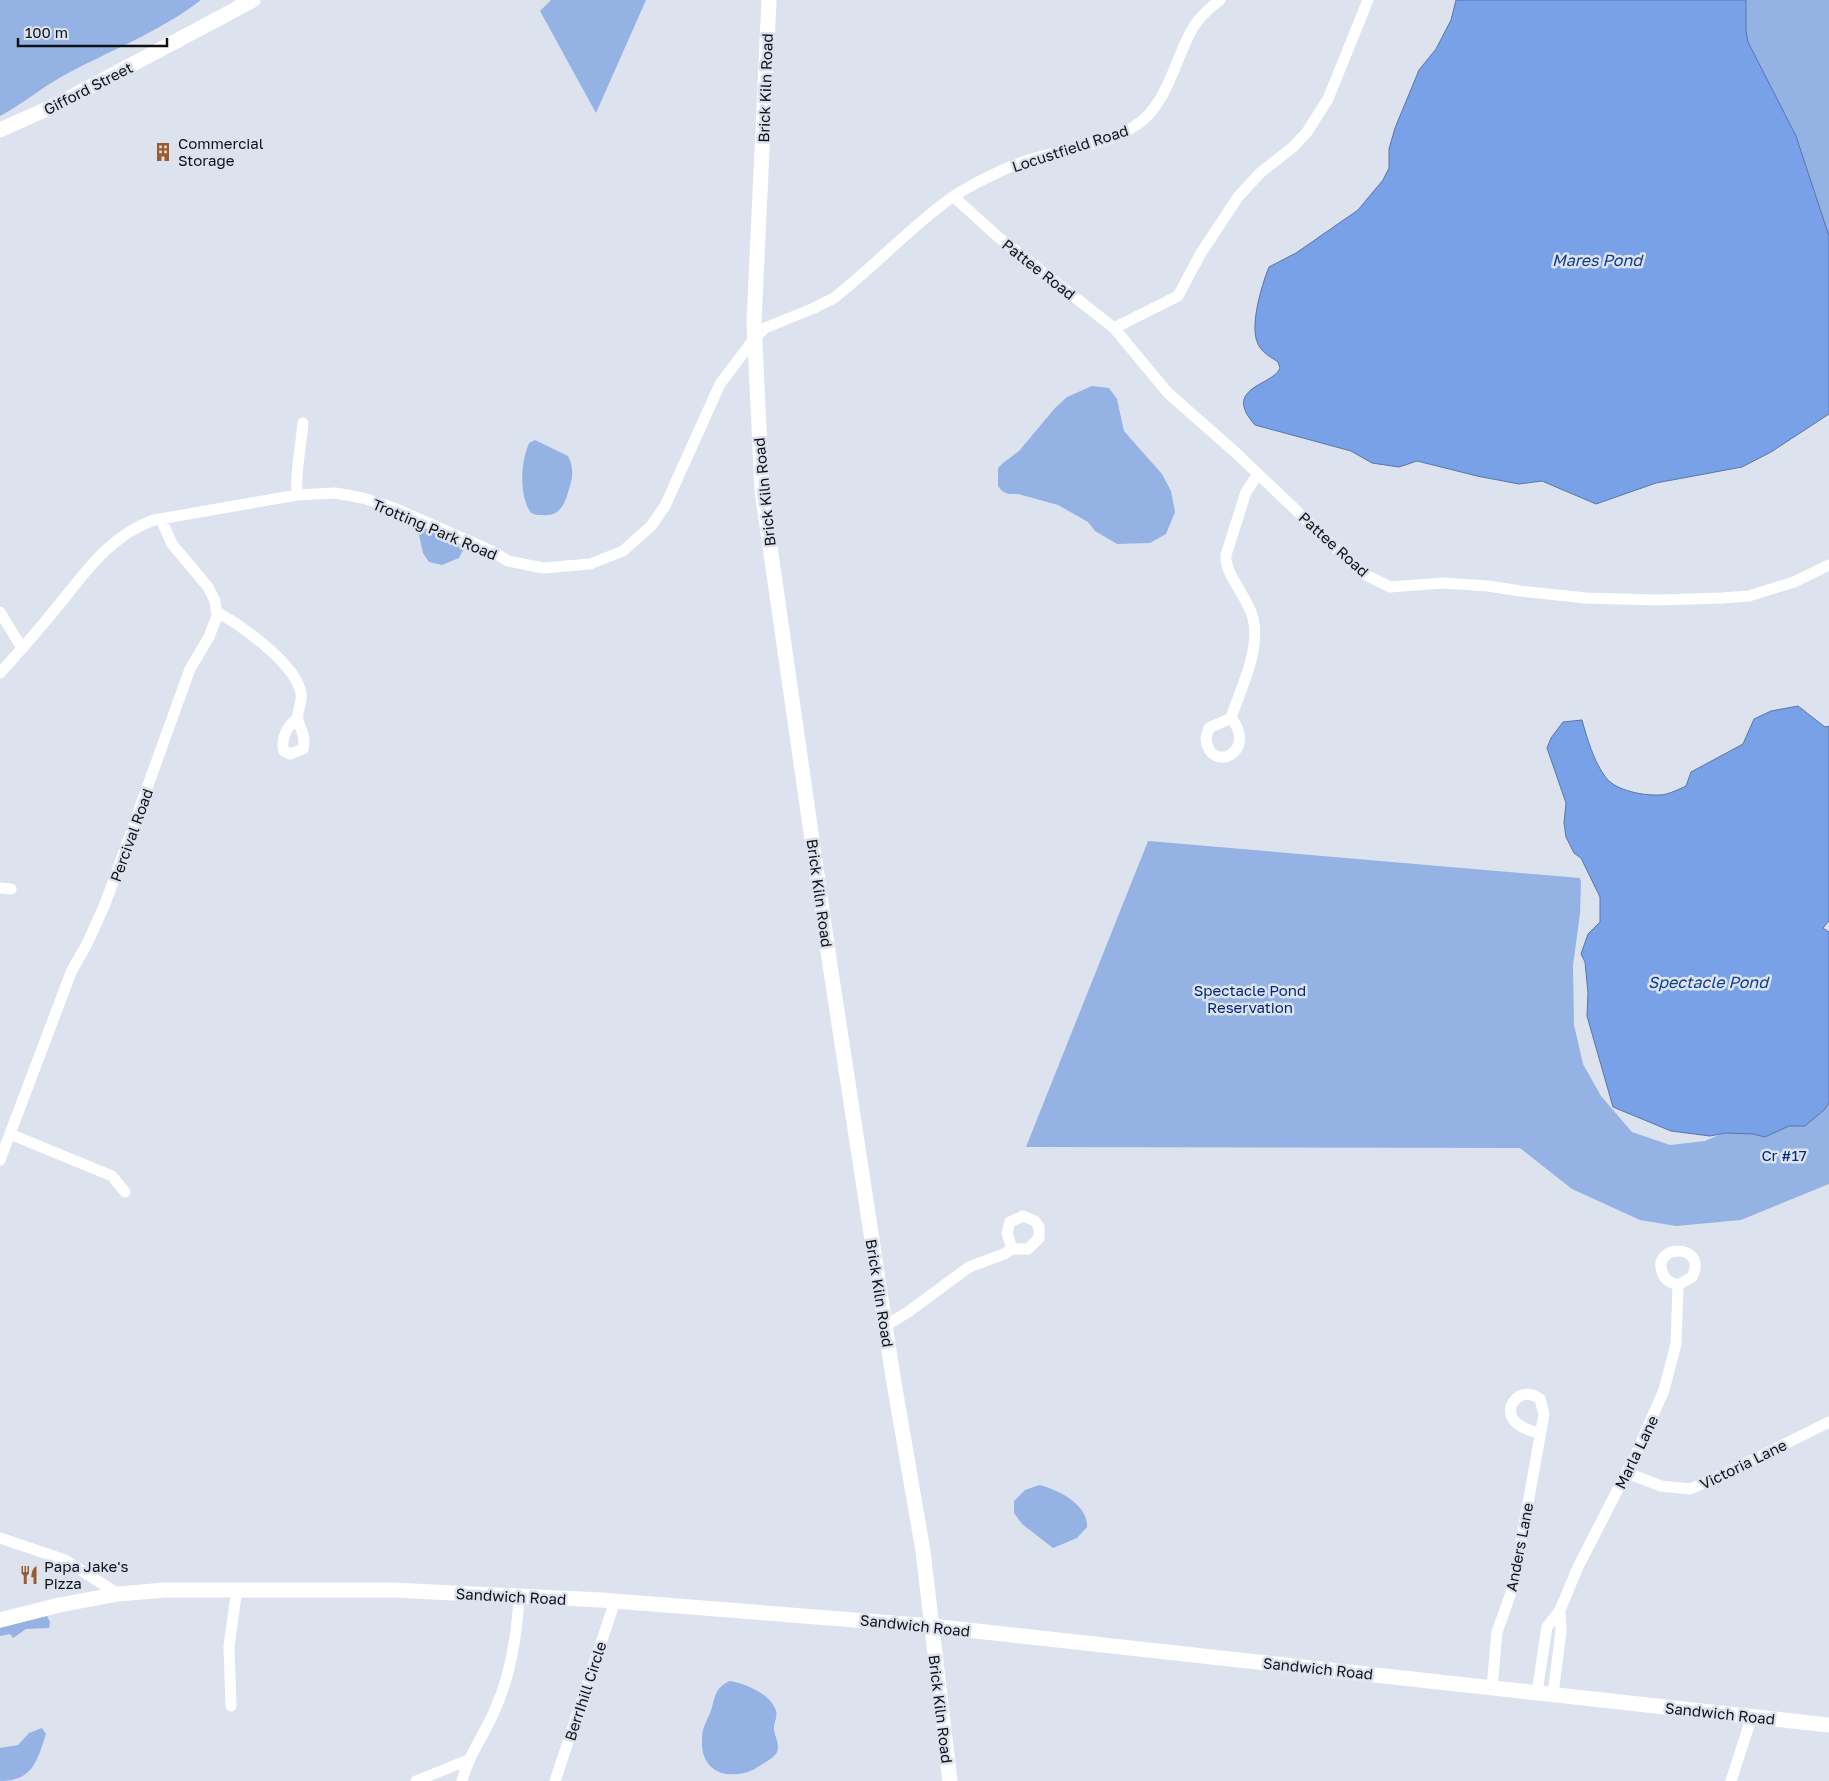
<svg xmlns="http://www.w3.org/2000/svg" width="1829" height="1781" font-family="'Golos Text',sans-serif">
	<rect width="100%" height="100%" fill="#dde3ee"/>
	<path fill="#95b2e4" d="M0 0H201C158 33 108 51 61 77 40 89 21 105 0 116Z
		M551 0H646L596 113 540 11Z
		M1728 0H1829V335Z
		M1092 386 1109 388 1117 399 1124 431 1162 474 1171 491 1175 512 1166 534 1150 543 1117 544 1095 531 1088 522 1058 505 1018 494H1008L1002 491 998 486V468L1003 463 1019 451 1055 408 1067 397Z
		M535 440 568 456C574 467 573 478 569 489 565 504 560 517 542 515 537 515 532 515 529 510 519 491 521 462 529 443Z
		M422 527 461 545 463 550 459 558 442 565 429 562 423 553 418 530Z
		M1148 841 1580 878 1581 882 1580 914 1573 965 1574 1025 1583 1064 1601 1096 1632 1132 1670 1145 1705 1141 1762 1116 1829 1055V1184L1741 1220 1676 1226 1640 1220 1572 1189 1520 1148 1026 1147Z
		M1039 1485C1057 1489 1089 1505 1087 1527L1077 1538 1053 1548 1022 1524 1014 1513V1501L1025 1490Z
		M47 1616 50 1622 49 1628 26 1629 13 1638 10 1634 0 1636V1628Z
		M730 1681C745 1683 772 1695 776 1711 778 1718 773 1723 774 1730 775 1737 780 1744 777 1752 774 1759 760 1765 753 1770 726 1781 700 1771 702 1739 702 1725 709 1719 712 1707 715 1695 717 1686 730 1681Z
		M42 1728 46 1734C37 1761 33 1781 0 1781V1748L18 1745 29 1733Z"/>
	<path fill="#78a1e8" stroke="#5876a9" d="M1456 0H1746V31L1748 42 1796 136 1829 236V414L1771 452 1742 467 1656 483 1596 504 1542 481 1519 484 1477 476 1417 461 1399 467 1372 463 1351 451 1255 425C1221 387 1273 386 1280 368L1278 362C1271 357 1262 353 1258 344 1249 327 1262 284 1269 267L1296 253 1358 210 1383 180 1389 168V149L1395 128 1419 70 1436 49 1451 20Z
		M1798 706 1825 727 1829 726V921L1823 928 1829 932V1102L1825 1109 1805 1126H1789L1765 1137 1753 1134 1726 1133 1710 1136 1671 1131 1613 1107 1587 1016 1588 993 1585 962 1581 954 1588 934 1600 922V897L1581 858 1574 853 1566 837 1564 823 1566 803 1547 748 1551 738 1563 722 1582 720C1587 738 1593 759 1604 775 1613 790 1640 795 1656 795 1666 796 1677 790 1686 786L1691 772 1743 744 1754 719 1771 711Z"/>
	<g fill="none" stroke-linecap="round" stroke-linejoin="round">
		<path stroke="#fff" stroke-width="11" d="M954 197 997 236 1114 328 1168 393 1235 452 1362 573 1390 587 1443 583 1488 586 1520 591 1586 598 1658 600 1722 598 1749 596 1794 582 1829 565
			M1114 328 1178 296 1201 253 1238 197 1260 173 1293 147 1307 132 1328 99 1368 0
			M297 495C295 472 301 447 303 423
			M0 612 22 648
			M217 612C242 626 295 663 301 693 303 702 296 712 298 720 301 731 306 737 303 749L290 754 284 751C280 738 288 726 297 718
			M0 673C18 653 36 633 53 612 83 576 108 536 154 520L297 495 335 493 363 498 394 508 492 551 508 561 543 568 590 564 623 551 651 526 665 506 720 384 754 339 765 328 814 308 834 298C872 268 905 233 943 204 962 189 984 179 1005 169 1045 150 1098 150 1135 126 1168 106 1175 57 1194 26 1200 16 1211 7 1220 0
			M1231 718 1209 728C1208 732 1206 736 1206 739 1210 775 1259 752 1231 718 1241 687 1261 650 1253 618 1248 597 1224 574 1226 555L1246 492 1258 474
			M0 888 11 889
			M10 1134 112 1176 125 1192
			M0 1160 72 970 87 944 105 904 190 669 209 637 217 616 215 601 208 587 172 544 161 519
			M885 1326 908 1312 969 1267 1004 1254 1012 1249H1028L1039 1238V1227L1035 1221 1023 1216 1010 1222 1007 1233 1012 1249
			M1627 1473 1661 1486 1690 1489 1718 1477 1829 1422
			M0 1538 65 1560 118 1594
			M1492 1688 1497 1632 1513 1587 1544 1414 1540 1399C1529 1391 1517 1393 1511 1406 1507 1424 1526 1429 1540 1434
			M1537 1692 1547 1627 1560 1610 1578 1567 1636 1454 1664 1390 1676 1344 1678 1285 1692 1277C1709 1242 1649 1244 1663 1274 1666 1281 1671 1283 1678 1285
			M1553 1694 1561 1631 1560 1610
			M231 1706 229 1646 237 1589
			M416 1781 468 1760
			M462 1781C469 1754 483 1737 494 1712 511 1675 517 1636 519 1596
			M555 1781 615 1601
			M1731 1781 1752 1716"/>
		<path stroke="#fff" stroke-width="15" d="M769 0 754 322 762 491 830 965 893 1377 923 1551 950 1781
			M0 130 58 104 253 0
			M0 1620 59 1605 118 1594 165 1590H392L601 1600 931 1626 1829 1725"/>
	</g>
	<defs>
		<g id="building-bare" transform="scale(1.5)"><path d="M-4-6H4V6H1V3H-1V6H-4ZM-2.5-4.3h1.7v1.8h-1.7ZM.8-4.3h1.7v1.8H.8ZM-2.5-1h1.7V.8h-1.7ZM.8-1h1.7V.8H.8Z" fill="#9e5a2d" stroke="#dde3ee" stroke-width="2.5" paint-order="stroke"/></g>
		<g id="restaurant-bare" transform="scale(1.5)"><path d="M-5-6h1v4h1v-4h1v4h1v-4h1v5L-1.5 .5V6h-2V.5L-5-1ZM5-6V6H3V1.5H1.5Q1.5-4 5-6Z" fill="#9e5a2d" stroke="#dde3ee" stroke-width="2.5" paint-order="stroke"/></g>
	</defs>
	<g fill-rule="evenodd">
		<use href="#building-bare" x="163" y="152"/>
		<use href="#restaurant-bare" x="29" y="1575"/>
	</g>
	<g text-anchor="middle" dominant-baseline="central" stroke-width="5" stroke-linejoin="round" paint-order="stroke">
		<g font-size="15" fill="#0f1115" stroke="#dde3ee">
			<text transform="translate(88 88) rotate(-27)">Gifford Street</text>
			<text transform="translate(765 88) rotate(-88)">Brick Kiln Road</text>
			<text transform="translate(1070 148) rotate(-18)">Locustfield Road</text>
			<text transform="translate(1039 269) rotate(38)">Pattee Road</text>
			<text transform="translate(764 492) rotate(-96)">Brick Kiln Road</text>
			<text transform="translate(435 529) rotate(23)">Trotting Park Road</text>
			<text transform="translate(1334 544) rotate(42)">Pattee Road</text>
			<text transform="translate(131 835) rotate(-70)">Percival Road</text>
			<text transform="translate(820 893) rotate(82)">Brick Kiln Road</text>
			<text transform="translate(880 1293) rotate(81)">Brick Kiln Road</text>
			<text transform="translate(1636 1452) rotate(-64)">Marla Lane</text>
			<text transform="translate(1743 1464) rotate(-26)">Victoria Lane</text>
			<text transform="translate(1519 1547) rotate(-79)">Anders Lane</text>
			<text transform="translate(511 1596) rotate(3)">Sandwich Road</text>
			<text transform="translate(915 1625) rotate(6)">Sandwich Road</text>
			<text transform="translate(1318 1668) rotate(6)">Sandwich Road</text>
			<text transform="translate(585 1691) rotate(-72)">BerrIhill Circle</text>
			<text transform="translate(941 1709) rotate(83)">Brick Kiln Road</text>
			<text transform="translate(1720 1713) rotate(6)">Sandwich Road</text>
		</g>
		<g font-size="15" fill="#0f1115" stroke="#dde3ee" text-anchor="start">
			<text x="178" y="143">Commercial<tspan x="178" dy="17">Storage</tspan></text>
			<text x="44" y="1566">Papa Jake's<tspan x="44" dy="17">Pizza</tspan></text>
		</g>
		<g font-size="15" fill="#00297a" stroke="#dde3ee">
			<text x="1250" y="990">Spectacle Pond<tspan x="1250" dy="17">Reservation</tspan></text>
			<text x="1784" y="1155">Cr #17</text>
		</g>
		<g font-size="16" font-style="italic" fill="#103c8f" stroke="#dde3ee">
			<text x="1597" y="260">Mares Pond</text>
			<text x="1708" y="982">Spectacle Pond</text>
		</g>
	</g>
	<path d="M18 38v8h149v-8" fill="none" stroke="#0f1115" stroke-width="2.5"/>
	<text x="25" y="38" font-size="15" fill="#0f1115" stroke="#dde3ee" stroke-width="4" paint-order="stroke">100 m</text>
</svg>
